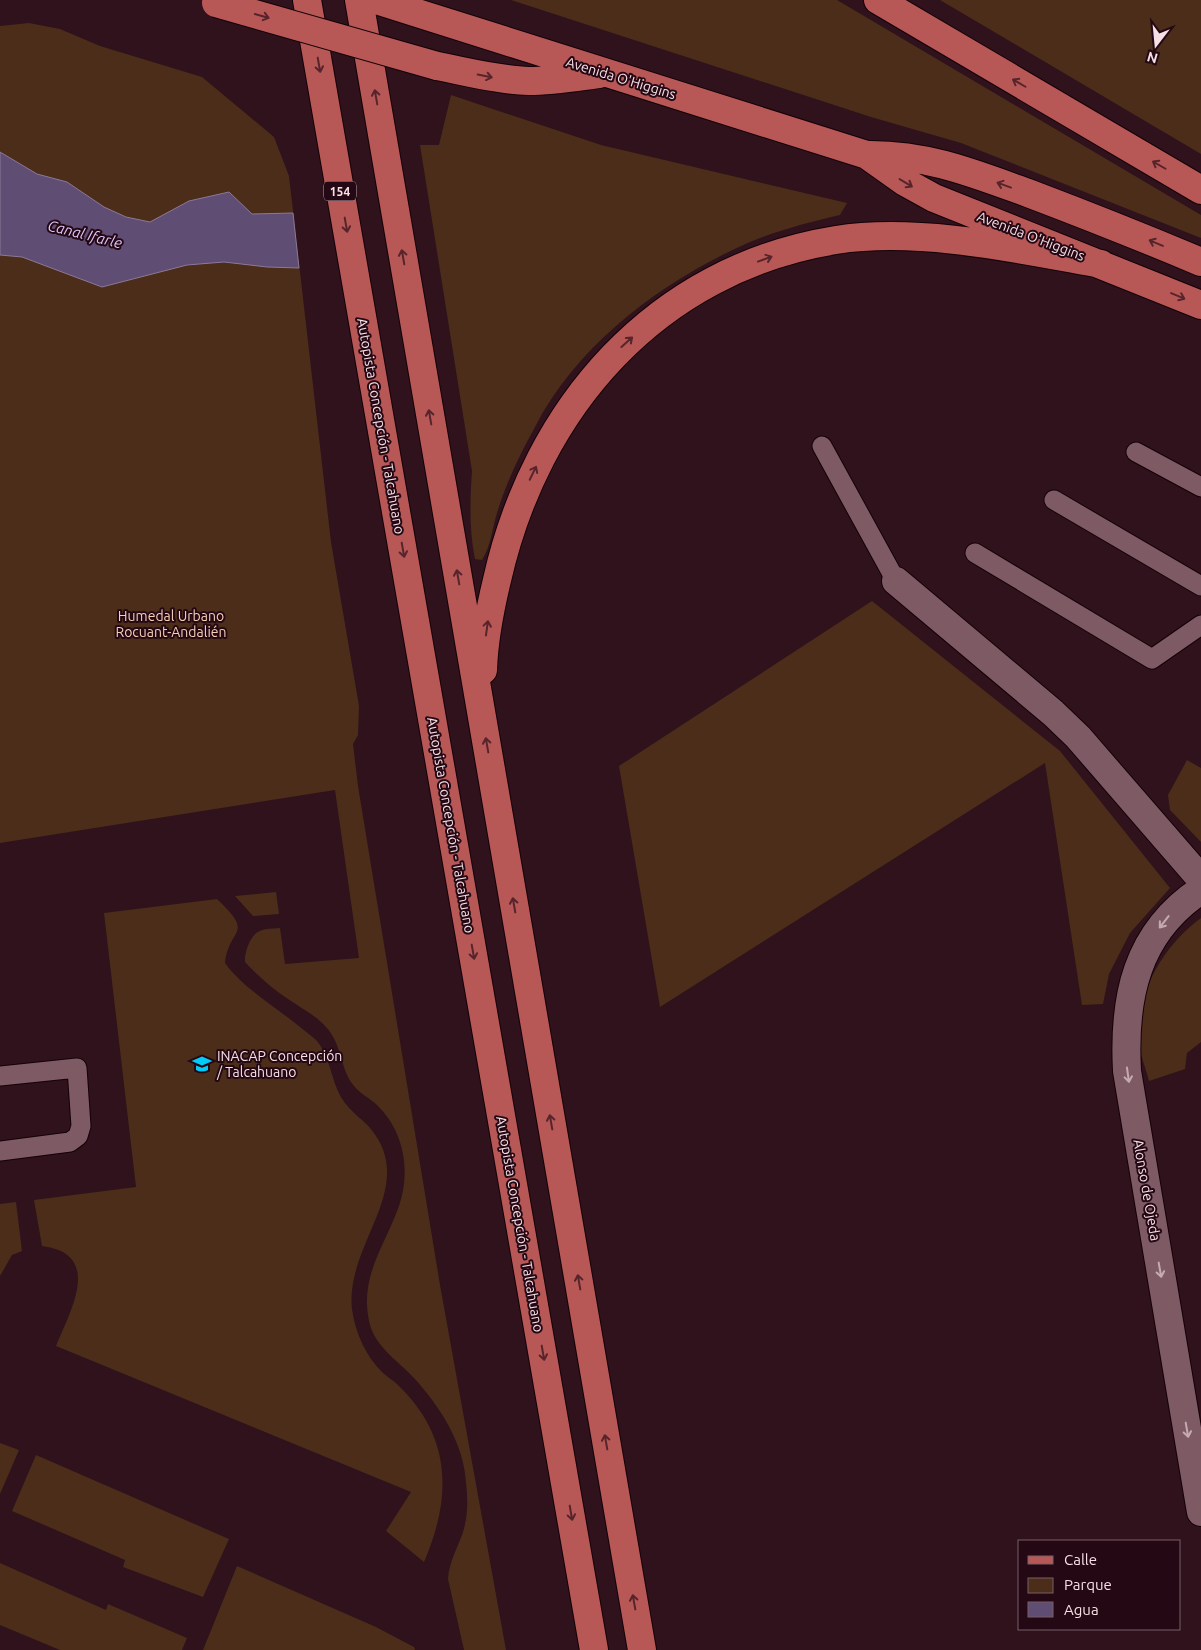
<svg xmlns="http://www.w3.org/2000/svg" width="1201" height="1650" font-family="Ubuntu,sans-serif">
	<rect width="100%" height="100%" fill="#2f121c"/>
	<path fill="#4b2d19" d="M511 0H837L1201 215V238L961 143 871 117Z
		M940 0H1201V154Z
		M29 23 60 29 100 46 202 77 274 137 289 176 331 542 359 706 358 735 353 744 358 786 440 1285 506 1650H464L448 1579C449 1562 458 1547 463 1532 468 1516 468 1500 466 1483 464 1443 439 1405 413 1377 397 1360 377 1348 370 1325 358 1278 384 1248 399 1206 411 1171 404 1131 377 1105 370 1098 360 1094 354 1086 339 1068 343 1044 325 1026 315 1015 301 1008 288 999 273 989 258 976 245 962 244 954 250 934 260 931 265 928 274 929 280 928L285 964 359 958 335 790 0 843V26Z
		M451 95 601 145 847 203 840 215C810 222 779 230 750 242 665 279 578 343 535 427 520 454 506 483 497 513 492 529 491 546 482 560L475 559C469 530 470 500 472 471L420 145H439Z
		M872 601 1060 751 1170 888 1130 933 1109 974 1103 1004 1082 1005 1045 763 660 1007 619 766Z
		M1187 760 1201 768V842L1170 810 1168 795Z
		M276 892 279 914 253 916 235 896Z
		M217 899C256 936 229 926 225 963 243 988 276 1007 300 1027 305 1031 312 1036 317 1041 330 1057 331 1079 341 1097 350 1113 367 1121 376 1136 413 1192 345 1247 352 1309 355 1332 366 1357 383 1373 387 1377 393 1380 398 1385 452 1437 452 1497 424 1562L386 1531 411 1492 56 1346C70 1311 104 1254 42 1246L34 1200 136 1187 104 913Z
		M1201 918V1042L1187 1053 1185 1069 1149 1081C1146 1068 1139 1053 1139 1040 1136 992 1163 946 1201 918Z
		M16 1202 22 1251 12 1255 0 1276V1204Z
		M0 1443 19 1450 0 1494Z
		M36 1455 229 1539 203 1597 123 1567 125 1560 12 1511Z
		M0 1563 106 1610 108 1604 187 1638 182 1650H60L0 1625Z
		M237 1566 376 1627 414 1647 415 1650H203Z"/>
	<path fill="#5f4d74" stroke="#8c7996" d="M0 152 37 174 67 182 104 207 126 217 150 222 189 201 229 192 252 214 293 213 299 268 267 267 224 262 187 265 102 287 22 257 0 255Z"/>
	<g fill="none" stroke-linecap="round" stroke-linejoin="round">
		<g stroke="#150007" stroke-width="21">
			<path id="lane" d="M822 446 896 581
				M1136 452 1201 487
				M1054 500 1201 586
				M975 553 1152 659 1201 625
				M0 1076 77 1068 81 1126 78 1136 70 1142 0 1151"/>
		</g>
		<g stroke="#150007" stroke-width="30">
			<path id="street" d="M896 581 1053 713 1078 737 1201 879
				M1201 890C1136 933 1123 998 1127 1071L1201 1512"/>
		</g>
		<g stroke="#150007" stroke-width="30">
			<path id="primary" d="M307 0 594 1650
				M359 0 642 1650
				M376 0 867 155C926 154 973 173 1028 193 1086 215 1144 238 1201 262
				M878 0 1201 190
				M437 66C468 72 498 80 529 81 553 81 576 77 599 74
				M867 155 905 182 934 198 1201 305
				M483 670C484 640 490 609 497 580 536 407 656 269 836 240 919 227 1018 249 1101 264"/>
		</g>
		<use href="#lane" stroke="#7e5a65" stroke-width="19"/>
		<use href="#street" stroke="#7e5a65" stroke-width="28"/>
		<use href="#primary" stroke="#b75857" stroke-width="28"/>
		<g stroke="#150007" stroke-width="30" stroke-linecap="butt">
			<path id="primary-bridge" d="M216 3 437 66"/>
		</g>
		<use href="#primary-bridge" stroke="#b75857" stroke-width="28"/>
	</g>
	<defs><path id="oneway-shaft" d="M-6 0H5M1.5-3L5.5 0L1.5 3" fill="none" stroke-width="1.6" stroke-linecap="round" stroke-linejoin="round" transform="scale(1.25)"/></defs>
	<g stroke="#57242b">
		<use href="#oneway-shaft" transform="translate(262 16) rotate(16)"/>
		<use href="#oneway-shaft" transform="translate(319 65) rotate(80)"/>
		<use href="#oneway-shaft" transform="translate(485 76) rotate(12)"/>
		<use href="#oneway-shaft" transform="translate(1019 83) rotate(-150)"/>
		<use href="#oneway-shaft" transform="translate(376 97) rotate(-100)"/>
		<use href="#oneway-shaft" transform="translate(1159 165) rotate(-150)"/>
		<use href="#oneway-shaft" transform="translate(906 183) rotate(31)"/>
		<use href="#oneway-shaft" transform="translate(1004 185) rotate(-160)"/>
		<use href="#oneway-shaft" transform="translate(346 225) rotate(80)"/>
		<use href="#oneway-shaft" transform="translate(1156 243) rotate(-157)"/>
		<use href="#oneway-shaft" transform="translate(403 257) rotate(-100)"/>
		<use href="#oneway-shaft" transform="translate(765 259) rotate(-20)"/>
		<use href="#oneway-shaft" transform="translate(1178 296) rotate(23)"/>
		<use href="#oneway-shaft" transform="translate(627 342) rotate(-42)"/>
		<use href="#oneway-shaft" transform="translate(430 417) rotate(-100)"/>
		<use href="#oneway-shaft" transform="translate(533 473) rotate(-64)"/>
		<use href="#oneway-shaft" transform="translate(403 550) rotate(80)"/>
		<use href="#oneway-shaft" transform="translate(458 577) rotate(-100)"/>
		<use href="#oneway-shaft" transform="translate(487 628) rotate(-82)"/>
		<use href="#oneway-shaft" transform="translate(487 745) rotate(-100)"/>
		<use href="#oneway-shaft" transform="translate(514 905) rotate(-100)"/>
		<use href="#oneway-shaft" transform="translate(473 952) rotate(80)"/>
		<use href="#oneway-shaft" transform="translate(551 1122) rotate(-100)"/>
		<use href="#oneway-shaft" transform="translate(579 1282) rotate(-100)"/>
		<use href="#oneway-shaft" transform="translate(543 1353) rotate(80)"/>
		<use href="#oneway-shaft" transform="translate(606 1442) rotate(-100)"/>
		<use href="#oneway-shaft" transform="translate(571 1513) rotate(80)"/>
		<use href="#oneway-shaft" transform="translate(634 1602) rotate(-100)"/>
	</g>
	<g stroke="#c6aab2">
		<use href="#oneway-shaft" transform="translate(1164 922) rotate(128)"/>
		<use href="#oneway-shaft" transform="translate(1128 1075) rotate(82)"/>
		<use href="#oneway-shaft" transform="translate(1160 1270) rotate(80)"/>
		<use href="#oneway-shaft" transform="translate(1187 1430) rotate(80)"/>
	</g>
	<defs>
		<g id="university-bare" transform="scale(1.5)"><path d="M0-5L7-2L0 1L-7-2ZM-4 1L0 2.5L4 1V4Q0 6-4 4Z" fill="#00cbf9" stroke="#240813" stroke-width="2.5" paint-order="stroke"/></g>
	</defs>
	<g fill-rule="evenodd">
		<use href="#university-bare" x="202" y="1064"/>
	</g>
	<g text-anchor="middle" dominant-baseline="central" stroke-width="4" stroke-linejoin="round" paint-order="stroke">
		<rect fill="#240813" stroke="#b79fa7" stroke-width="1" x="324" y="181.5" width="32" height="19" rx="4"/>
		<g font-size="12" font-weight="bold" fill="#f6e0e6">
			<text x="340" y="191">154</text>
		</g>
		<g font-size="14" fill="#f6e0e6" stroke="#240813">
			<text transform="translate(621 78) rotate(17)">Avenida O'Higgins</text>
			<text transform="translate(1031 236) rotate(21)">Avenida O'Higgins</text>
			<text transform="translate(381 426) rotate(80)">Autopista Concepción - Talcahuano</text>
			<text transform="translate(451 825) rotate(80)">Autopista Concepción - Talcahuano</text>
			<text transform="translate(1147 1190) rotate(80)">Alonso de Ojeda</text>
			<text transform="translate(520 1224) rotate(80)">Autopista Concepción - Talcahuano</text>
		</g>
		<g font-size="14" fill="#f7cfb5" stroke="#240813">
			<text x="171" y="616">Humedal Urbano<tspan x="171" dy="16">Rocuant-Andalién</tspan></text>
		</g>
		<g font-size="14" fill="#f6e0e6" stroke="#240813" text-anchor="start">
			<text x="217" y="1056">INACAP Concepción<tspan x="217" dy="16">/ Talcahuano</tspan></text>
		</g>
		<g font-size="15" font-style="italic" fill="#ddc6fb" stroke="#240813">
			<text transform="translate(85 234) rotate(14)">Canal Ifarle</text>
		</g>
	</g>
	<rect x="1018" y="1540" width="162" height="90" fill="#240813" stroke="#785e67"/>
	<rect x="1028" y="1556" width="25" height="8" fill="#b75857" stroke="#785e67"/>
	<text x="1064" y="1565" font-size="15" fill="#f6e0e6">Calle</text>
	<rect x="1028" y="1578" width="25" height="15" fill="#4b2d19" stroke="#785e67"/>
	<text x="1064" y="1590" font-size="15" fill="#f6e0e6">Parque</text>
	<rect x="1028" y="1602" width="25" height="15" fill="#5f4d74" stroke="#785e67"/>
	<text x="1064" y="1615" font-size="15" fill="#f6e0e6">Agua</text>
	<g transform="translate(1156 45) rotate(196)" stroke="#240813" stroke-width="4" paint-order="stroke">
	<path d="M0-4L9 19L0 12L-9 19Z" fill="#f6e0e6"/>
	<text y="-8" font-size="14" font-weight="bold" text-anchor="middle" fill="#f6e0e6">N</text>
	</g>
</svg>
